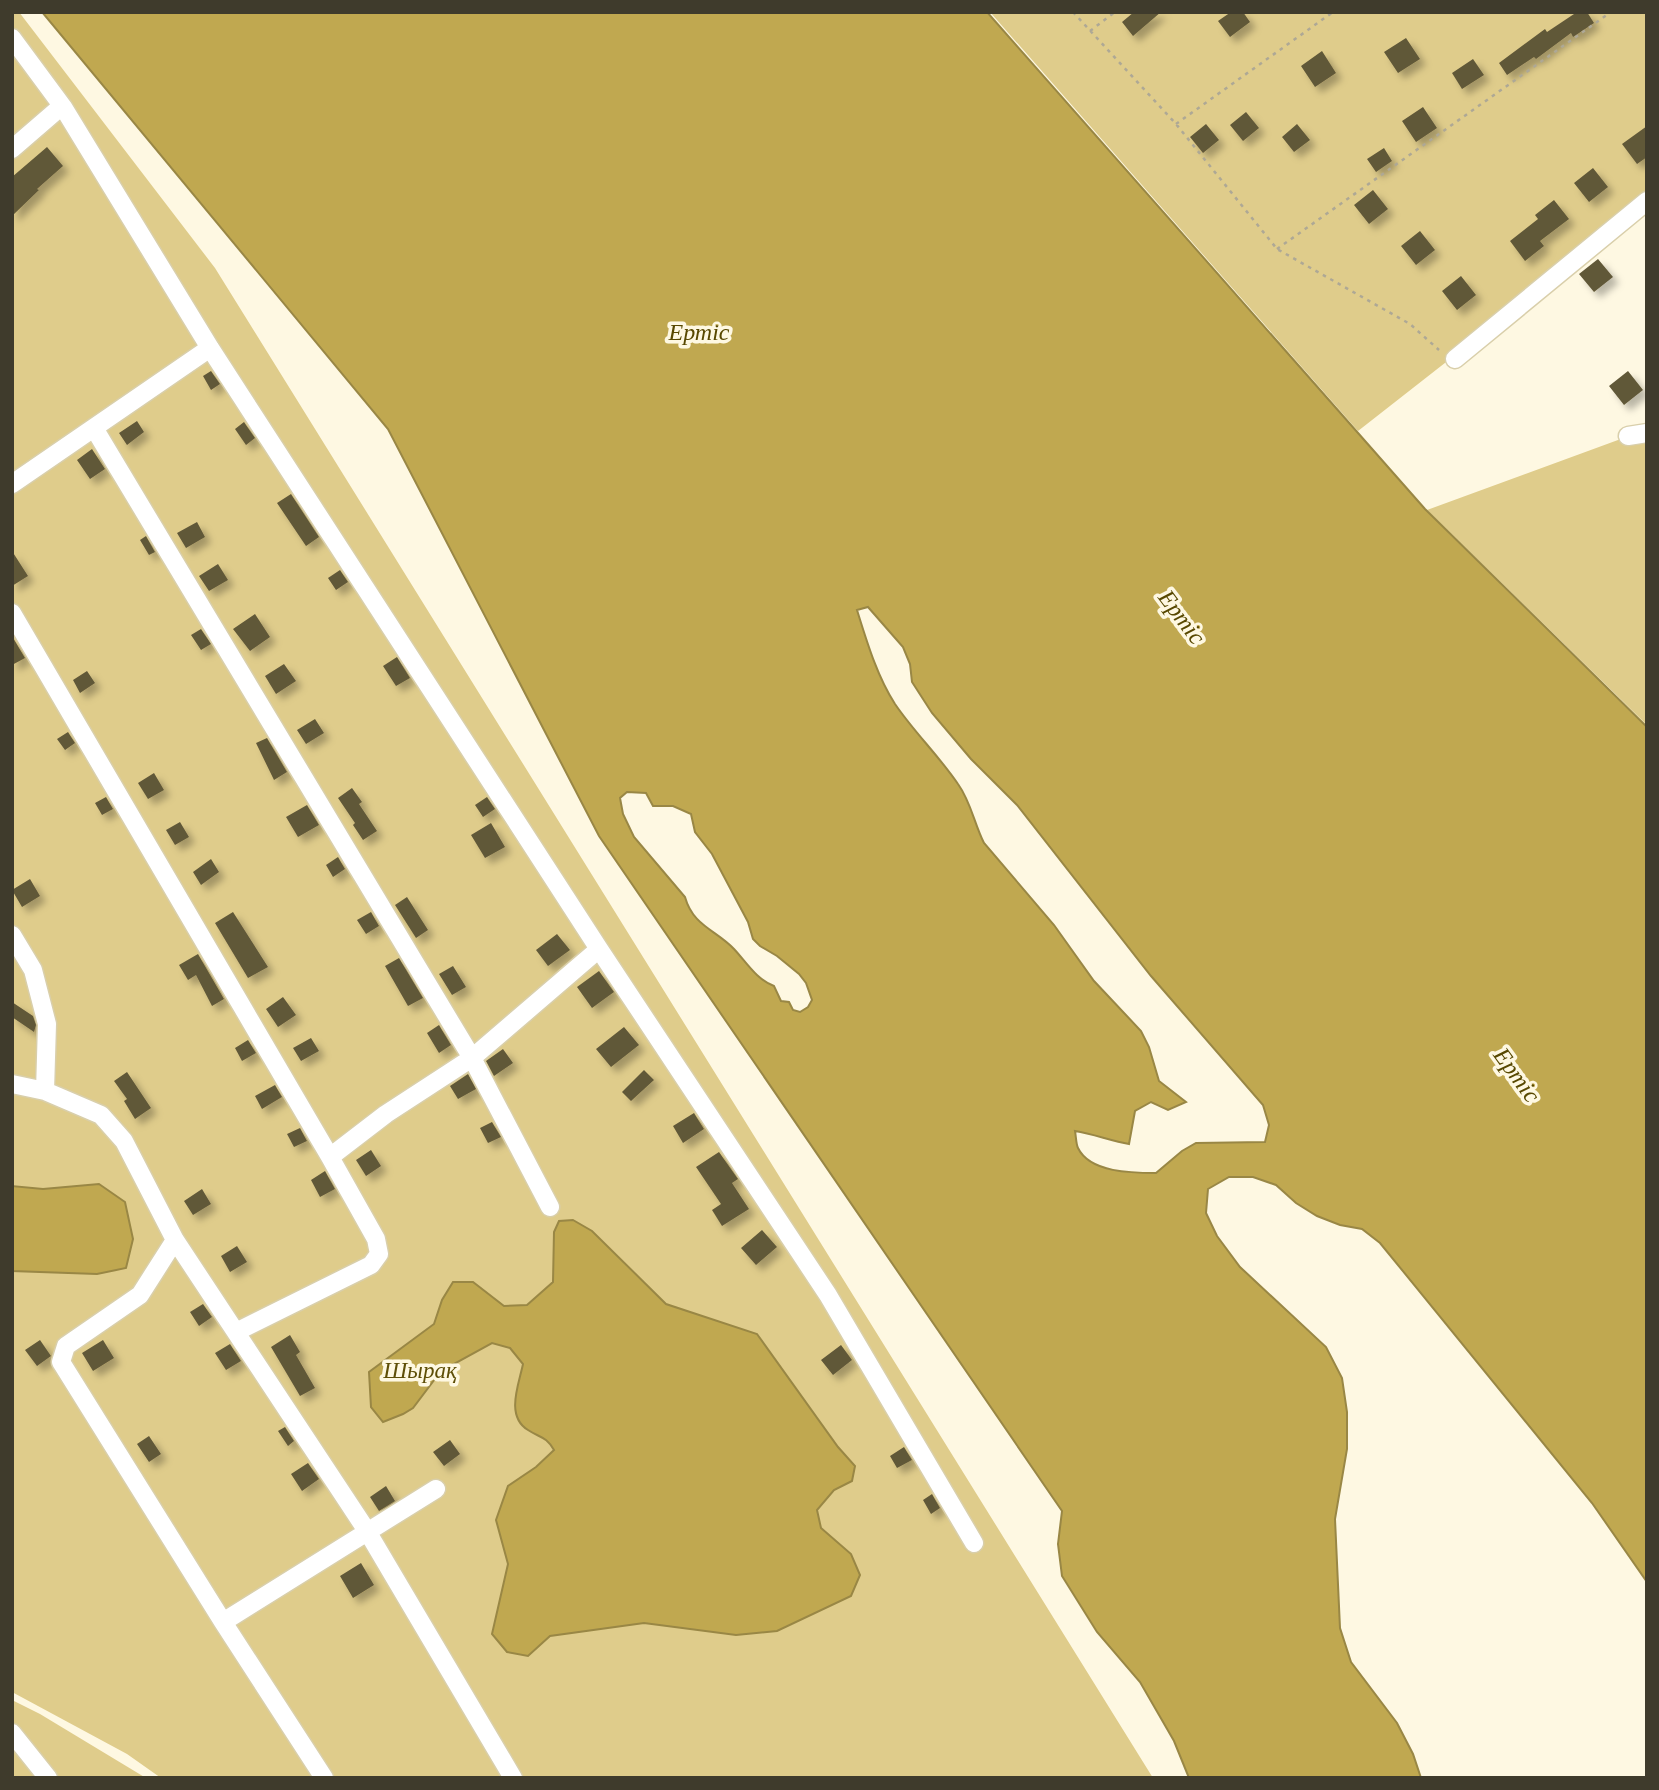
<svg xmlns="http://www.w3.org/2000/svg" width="1659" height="1790" font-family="Georgia,serif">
	<defs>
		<filter id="shadow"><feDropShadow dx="6" dy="6" stdDeviation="3.5" flood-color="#0004"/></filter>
	</defs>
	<rect width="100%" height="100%" fill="#fef8e2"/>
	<path fill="#dfcc8b" d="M12 12H19L215 268 1153 1778H161L127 1754 12 1692Z
		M990 12H1647V205L1358 431Z
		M1647 435V725L1427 510 1618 440Z
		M12 1700 40 1714 146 1778H12Z"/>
	<path fill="#c0a850" stroke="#998745" stroke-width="2" fill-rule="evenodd" d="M42 12H987L1425 509 1647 727V1582L1592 1503 1380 1243 1362 1229 1340 1225 1317 1216 1296 1203 1276 1185 1253 1177H1229L1208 1189 1206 1213 1217 1236 1240 1267 1326 1347 1342 1378 1347 1412V1449L1335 1519 1340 1628 1351 1662 1397 1723 1413 1754 1421 1778H1189L1174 1741 1140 1682 1097 1632 1062 1576 1058 1544 1062 1511 599 836 388 429ZM868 607 903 647 910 664 912 682 932 713 971 759 1017 805 1151 976 1263 1105 1269 1125 1265 1142 1196 1143 1182 1151 1156 1173C1133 1173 1090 1173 1078 1148 1076 1144 1076 1136 1075 1131 1094 1134 1111 1141 1129 1144L1135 1111 1151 1102 1168 1110 1186 1102 1159 1081 1149 1047 1141 1031 1094 981 1054 925 984 843C974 823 971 802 958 784 939 756 914 732 895 704 877 676 867 642 857 610ZM627 792 646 793 653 806H673L691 814 695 832 712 854 748 922 753 939 760 946 777 956 799 974 806 983 812 1000 808 1007 800 1012 793 1010 789 1002 781 1001 774 986C756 979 747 963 734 949 716 930 693 926 685 897L634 837 623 814 620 798Z
		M99 1184 125 1202 133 1239 126 1268 97 1274 12 1271V1186L43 1189Z
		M573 1220 592 1231 666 1304 757 1334 838 1447 855 1466 852 1481 834 1490 817 1510 821 1528 851 1554 860 1575 851 1596 777 1631 736 1635 644 1623 550 1636 528 1656 507 1652 492 1634 508 1564 496 1520 508 1486 536 1467 554 1450C546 1436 540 1438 528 1430 505 1416 519 1384 523 1364L510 1348 492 1343 441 1371 413 1408 403 1414 383 1422 371 1407 369 1372 434 1324 442 1300 453 1282H473L504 1306 527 1305 553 1282 554 1232 559 1221Z"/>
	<path fill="#615838" filter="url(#shadow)" d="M1134 12H1161L1133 36 1122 22Z
		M1231 12H1243L1250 22 1230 37 1218 21Z
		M1577 12H1587L1594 23 1573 37 1571 33 1536 59 1534 57 1507 75 1499 63 1545 29 1547 32Z
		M1406 38 1420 59 1398 73 1384 52Z
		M1322 51 1336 73 1315 87 1301 66Z
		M1473 59 1484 75 1462 89 1452 73Z
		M1423 107 1437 128 1416 142 1402 121Z
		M1246 112 1259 128 1243 141 1230 125Z
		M1206 124 1219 140 1203 153 1190 137Z
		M1297 124 1310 140 1294 152 1282 137Z
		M1647 126V157L1637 164 1622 144Z
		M47 147 63 166 37 189 39 190 12 216V177Z
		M1384 148 1392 161 1376 172 1367 159Z
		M1593 168 1608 187 1589 202 1574 183Z
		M1373 190 1388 209 1369 224 1354 205Z
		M1554 200 1569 219 1540 241 1544 246 1525 261 1510 241 1538 219 1535 215Z
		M1420 231 1435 250 1416 265 1401 246Z
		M1598 259 1613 277 1594 292 1579 274Z
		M1461 276 1476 295 1457 310 1442 291Z
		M211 371 220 384 211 390 203 376Z
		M1628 371 1643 390 1624 405 1609 386Z
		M137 421 144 432 127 445 119 433Z
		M244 422 255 438 246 445 235 429Z
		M92 449 105 469 90 479 77 460Z
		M291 494 319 537 306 546 277 503Z
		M197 522 205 537 186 548 177 533Z
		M146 536 155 552 149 555 140 540Z
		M12 551 28 576 12 586Z
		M218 564 228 580 209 591 199 576Z
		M340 570 348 582 336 590 328 578Z
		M255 614 270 637 250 651 233 629Z
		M201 629 211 644 201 650 191 635Z
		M12 636 25 658 12 665Z
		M397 657 410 678 396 686 383 666Z
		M284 664 296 681 276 694 265 676Z
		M87 671 95 683 80 693 73 680Z
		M315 719 324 733 306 744 297 730Z
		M68 732 75 743 65 750 57 739Z
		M267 738 287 772 274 780 256 743Z
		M154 773 164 790 148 799 138 783Z
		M352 788 362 802 359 804 377 831 363 840 353 825 355 823 338 798Z
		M106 797 113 809 102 815 95 803Z
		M487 797 495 809 483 817 475 805Z
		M307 805 319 825 298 837 286 817Z
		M180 822 189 837 175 845 166 830Z
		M491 823 505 847 485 858 471 835Z
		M338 857 345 869 333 877 326 865Z
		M211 859 219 872 201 885 193 872Z
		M30 879 40 896 22 907 12 890Z
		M407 897 428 930 416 938 395 905Z
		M233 912 268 967 248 978 215 923Z
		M371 912 379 926 366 934 357 920Z
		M557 934 570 950 548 966 536 950Z
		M198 954 224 999 212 1006 196 975 188 980 179 965Z
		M399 958 423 998 408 1006 385 966Z
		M453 966 466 987 452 995 439 974Z
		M599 971 614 992 592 1008 577 987Z
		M283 997 296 1015 278 1027 266 1009Z
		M12 1002 33 1016 36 1025 34 1032 12 1017Z
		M439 1025 451 1045 439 1053 427 1033Z
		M624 1027 639 1045 611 1067 596 1049Z
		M311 1038 319 1051 301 1061 293 1048Z
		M248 1040 256 1053 242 1061 235 1048Z
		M503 1049 513 1063 494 1076 486 1061Z
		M644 1070 654 1080 631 1101 622 1092Z
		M127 1072 151 1108 135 1119 124 1101 127 1099 114 1081Z
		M468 1074 476 1089 458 1099 450 1086Z
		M275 1085 282 1097 262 1109 255 1096Z
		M694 1113 704 1129 683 1143 673 1126Z
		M492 1122 501 1137 488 1143 480 1128Z
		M300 1128 307 1141 294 1147 287 1134Z
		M371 1150 381 1166 366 1176 356 1160Z
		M719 1152 738 1179 732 1183 749 1209 722 1226 712 1210 721 1204 696 1167Z
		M325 1171 335 1189 320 1197 311 1180Z
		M202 1189 211 1204 193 1215 184 1201Z
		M762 1230 777 1247 756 1265 741 1248Z
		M237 1246 247 1262 230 1272 221 1256Z
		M203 1304 212 1317 199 1326 190 1312Z
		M290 1335 300 1352 296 1355 315 1388 300 1396 271 1347Z
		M40 1340 51 1356 37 1366 25 1350Z
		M103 1340 114 1358 93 1371 82 1353Z
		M230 1344 241 1361 226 1370 215 1353Z
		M841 1345 852 1360 833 1375 821 1360Z
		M285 1427 294 1441 288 1446 278 1431Z
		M149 1436 161 1454 149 1462 137 1444Z
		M450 1440 460 1454 444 1466 433 1452Z
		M904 1447 912 1460 897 1468 890 1456Z
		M308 1463 319 1479 302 1491 291 1474Z
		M386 1486 395 1501 379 1511 370 1497Z
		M932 1494 940 1508 931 1514 923 1500Z
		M361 1563 374 1585 353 1598 340 1576Z"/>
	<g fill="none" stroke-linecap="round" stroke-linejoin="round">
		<g stroke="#d9cfab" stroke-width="21">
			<path id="minor" d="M12 38 63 107 210 348 599 949 828 1295 974 1543
				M12 149 56 111 63 107
				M1455 359 1647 201
				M94 428 472 1058 550 1207
				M1628 436 1647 433
				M12 484 210 348
				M12 613 330 1157 376 1239 379 1254 371 1265 236 1332
				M12 935 33 970 47 1024 45 1091
				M12 1084 45 1091 101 1115 124 1141 175 1240 367 1531 513 1778
				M330 1157 386 1114 472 1058 599 949
				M175 1240 140 1295 66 1346 61 1362 223 1622 324 1778
				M223 1622 436 1489
				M12 1733 48 1778"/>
		</g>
		<path stroke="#aea895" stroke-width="2.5" stroke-dasharray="3.5 5" stroke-linecap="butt" d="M1073 12 1176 124 1277 249 1410 324 1439 350
			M1090 31 1115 12
			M1176 124 1333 12
			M1277 249 1611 12"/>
		<use href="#minor" stroke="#fff" stroke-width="18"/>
	</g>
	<g text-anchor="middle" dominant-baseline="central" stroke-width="7" stroke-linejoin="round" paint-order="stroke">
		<g font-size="23" font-style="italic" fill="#5e4e07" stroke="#fef8e2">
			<text x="420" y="1370">Шырақ</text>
		</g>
		<g font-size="24" font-style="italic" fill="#584800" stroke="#fef8e2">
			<text x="699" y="332">Ертіс</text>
			<text transform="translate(1182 617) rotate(53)">Ертіс</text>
			<text transform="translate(1517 1075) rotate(54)">Ертіс</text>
		</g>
	</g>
	<rect width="1659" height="1790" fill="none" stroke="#3f3b2c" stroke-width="28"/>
</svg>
